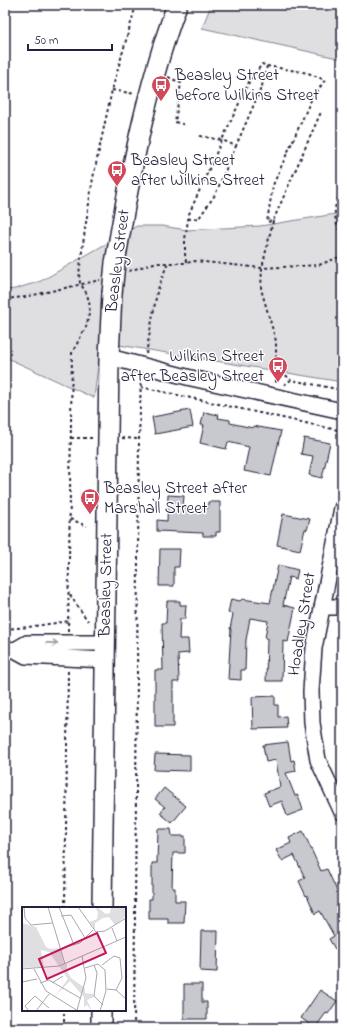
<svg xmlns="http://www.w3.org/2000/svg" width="347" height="1033" font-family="'Indie Flower',sans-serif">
	<rect width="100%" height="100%" fill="#fff"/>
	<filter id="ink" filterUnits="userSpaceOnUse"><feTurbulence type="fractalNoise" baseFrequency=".025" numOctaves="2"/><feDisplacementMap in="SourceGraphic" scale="8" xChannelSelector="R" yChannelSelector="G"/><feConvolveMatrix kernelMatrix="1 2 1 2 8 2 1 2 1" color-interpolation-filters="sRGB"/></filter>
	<g filter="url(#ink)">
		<path fill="#dfdfe2" stroke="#80808e" d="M211 5H342V59L202 28Z
			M342 213V382L101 342 94 398 5 357V290L15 289 41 281 137 226H162L187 230 260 226Z"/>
		<path fill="#c8c8cf" stroke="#22223b" d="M190 410 193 427 155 434 152 417Z
			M204 412 219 415 218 418 230 420V423L253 428V426L281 431 271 476 244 471 249 447 228 442 226 449 200 443 204 425H201Z
			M304 438 330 443 322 478 309 475 313 456 301 454Z
			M168 495 184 496 183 507 208 508V502H220V532H216V536H203V533L157 531V520L167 521Z
			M283 514 310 519 307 530 305 529 300 550 277 545Z
			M160 549H180L179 567H174V586H159Z
			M278 565 298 570 296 579 289 577 283 605 295 608 288 642 283 641 282 681H266L267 638H265L268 621 250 618 246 640 245 670H241V680L228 679 231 629H230L233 614 228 613 231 599 240 601 242 599 270 603Z
			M167 601H180V605H186L185 619H180L179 639H188L189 653 178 654 179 682H173V727H155V670H163L162 623H166Z
			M275 696V705H278V717L286 716 287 728 253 729 252 697Z
			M288 742 291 761 294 760 296 771 286 773 295 796 298 795 303 810 287 816 282 801 269 806 264 793 280 787 276 760 266 762 263 745Z
			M155 754 190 755V771L154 770Z
			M164 788 186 806 172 823 160 813 165 807 155 799Z
			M158 829H171L172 836H185V853H173L172 888H175V901H185L184 923H168V919H149V899H152V863H157Z
			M303 831 321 871 327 869 342 902V952L339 947 335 949 329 939 334 936 320 911 315 914 307 895 306 896 299 881 305 878 294 855 282 861 276 850 291 843 289 838Z
			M201 931H218L217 972 200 971Z
			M184 984H202V1002H207V1019H184Z
			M320 990 337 1001 328 1014 326 1013 315 1028 301 1018Z"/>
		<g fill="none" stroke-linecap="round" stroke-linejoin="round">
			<g stroke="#22223b" stroke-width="18">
				<path id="minor" d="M109 357 191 378 342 411
					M342 508 314 648 311 691 312 723 318 760 342 812
					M322 607H342
					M5 649 15 650 26 656 105 660
					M15 650 27 643H106"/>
			</g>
			<g stroke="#22223b" stroke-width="22">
				<path id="major" d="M115 263C130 175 146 89 177 5
					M102 908 109 357 112 294
					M101 1028V1010"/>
			</g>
			<path stroke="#22223b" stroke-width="2" stroke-dasharray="3 3" stroke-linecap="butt" d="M267 66 308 73 325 80 311 100 273 185 267 222 273 221 321 112
				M168 77 181 83 175 122 186 125
				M112 90 135 94
				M200 136 222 140 249 82 262 64 267 66 262 86 236 146
				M342 188C333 207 332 216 342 236
				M273 221 262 268 261 289 276 341V384
				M186 262 185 254V239L189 214 222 140 236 146 215 195 199 218 189 219
				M129 271 154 263H186L195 261 262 268 319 265 342 256
				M5 299 25 297 100 280
				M146 354 157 292 168 262
				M277 367 291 380
				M284 385 291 380 342 390
				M141 387 342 431
				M71 438H94
				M122 438 139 439
				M70 519 87 526
				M70 595 88 621
				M5 629 28 627 69 621
				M68 631 72 353 87 325 90 307 87 294 80 283 79 274 85 229 93 178 112 90 136 5
				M65 908 68 671
				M64 1028V1010
				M134 1028 139 439 141 378"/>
			<use href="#minor" stroke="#fff" stroke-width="15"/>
			<use href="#major" stroke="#fff" stroke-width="19"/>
			<g stroke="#22223b" stroke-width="22" stroke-linecap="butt">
				<path id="major-bridge" d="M112 294 115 263"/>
			</g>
			<use href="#major-bridge" stroke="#fff" stroke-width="19"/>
		</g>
		<defs><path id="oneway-shaft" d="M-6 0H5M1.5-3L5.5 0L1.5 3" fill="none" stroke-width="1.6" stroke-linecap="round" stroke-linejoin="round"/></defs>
		<use stroke="#9c9ca7" href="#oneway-shaft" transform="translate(52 643) rotate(1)"/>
	</g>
	<defs>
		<g id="bus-pin" transform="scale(1)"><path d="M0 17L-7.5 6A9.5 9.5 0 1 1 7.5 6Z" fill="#d1495b" stroke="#fff"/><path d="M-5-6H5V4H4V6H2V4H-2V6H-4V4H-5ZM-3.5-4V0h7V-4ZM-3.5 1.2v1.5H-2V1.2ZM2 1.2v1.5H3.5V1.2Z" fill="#fff"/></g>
	</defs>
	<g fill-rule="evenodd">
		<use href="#bus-pin" x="161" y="85"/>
		<use href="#bus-pin" x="117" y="170"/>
		<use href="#bus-pin" x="278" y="366"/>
		<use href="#bus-pin" x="90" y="498"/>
	</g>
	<g text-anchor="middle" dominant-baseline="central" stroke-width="3" stroke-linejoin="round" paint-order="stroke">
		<g font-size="17" fill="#22223b" stroke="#fff" text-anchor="start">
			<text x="175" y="75">Beasley Street<tspan x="175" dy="20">before Wilkins Street</tspan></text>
			<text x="131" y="160">Beasley Street<tspan x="131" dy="20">after Wilkins Street</tspan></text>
			<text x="264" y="356" text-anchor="end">Wilkins Street<tspan x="264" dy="20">after Beasley Street</tspan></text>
			<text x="104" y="488">Beasley Street after<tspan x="104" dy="20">Marshall Street</tspan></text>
		</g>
		<g font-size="17" fill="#22223b" stroke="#fff">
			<text transform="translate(118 261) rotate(-83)">Beasley Street</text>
			<text transform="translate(106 585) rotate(-89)">Beasley Street</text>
			<text transform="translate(302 624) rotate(-81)">Hoadley Street</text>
		</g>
	</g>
	<g transform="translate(22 907)">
		<rect width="104" height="104" fill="#fff"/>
		<path d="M73 0H75L84 7 88 6 89 0H103L104 9 93 18 87 10 81 11 73 16V23L68 15 75 12 76 5ZM0 16 14 20 24 40 28 42 38 41 42 57H45V64L49 71 63 81V86L71 87 72 90 65 93 70 104 65 98 62 100V90L48 74 33 89 46 72 27 45 19 43 22 60 0 61Z" fill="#dfdfe2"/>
		<path fill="none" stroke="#a7a7b1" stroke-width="1" d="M2 0 3 11 9 18 30 16M26 0 43 57M37 0 52 38M56 0 74 25 83 24 104 11M39 9 49 8 63 31M90 21 95 34M40 41 58 36 71 23M72 58 75 66 72 89 81 98M80 58 92 49 98 51 100 71 94 83M63 61 76 57 83 63 84 84 78 104M0 62 37 59 104 30M12 62 24 84 56 104M0 75 15 72M18 76 27 73 58 91M30 76 41 69M85 82 94 83 104 92M55 103 64 71 60 49M7 104 3 99 13 89 27 101M14 104 27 87"/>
		<path fill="#c2185b" fill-opacity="0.15" stroke="#c2185b" stroke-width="2" d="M75 26 84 46 25 72 17 52Z"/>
		<rect width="104" height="104" fill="none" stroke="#22223b" stroke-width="2"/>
	</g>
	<rect width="347" height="1033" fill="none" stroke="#fff" stroke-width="20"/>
	<rect x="10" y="10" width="327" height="1013" fill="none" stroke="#22223b" stroke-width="1.5" filter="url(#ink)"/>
	<path d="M28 44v6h84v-6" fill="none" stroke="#22223b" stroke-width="2"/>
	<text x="34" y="44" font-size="12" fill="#22223b" stroke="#ffffff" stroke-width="3" paint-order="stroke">50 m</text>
</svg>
